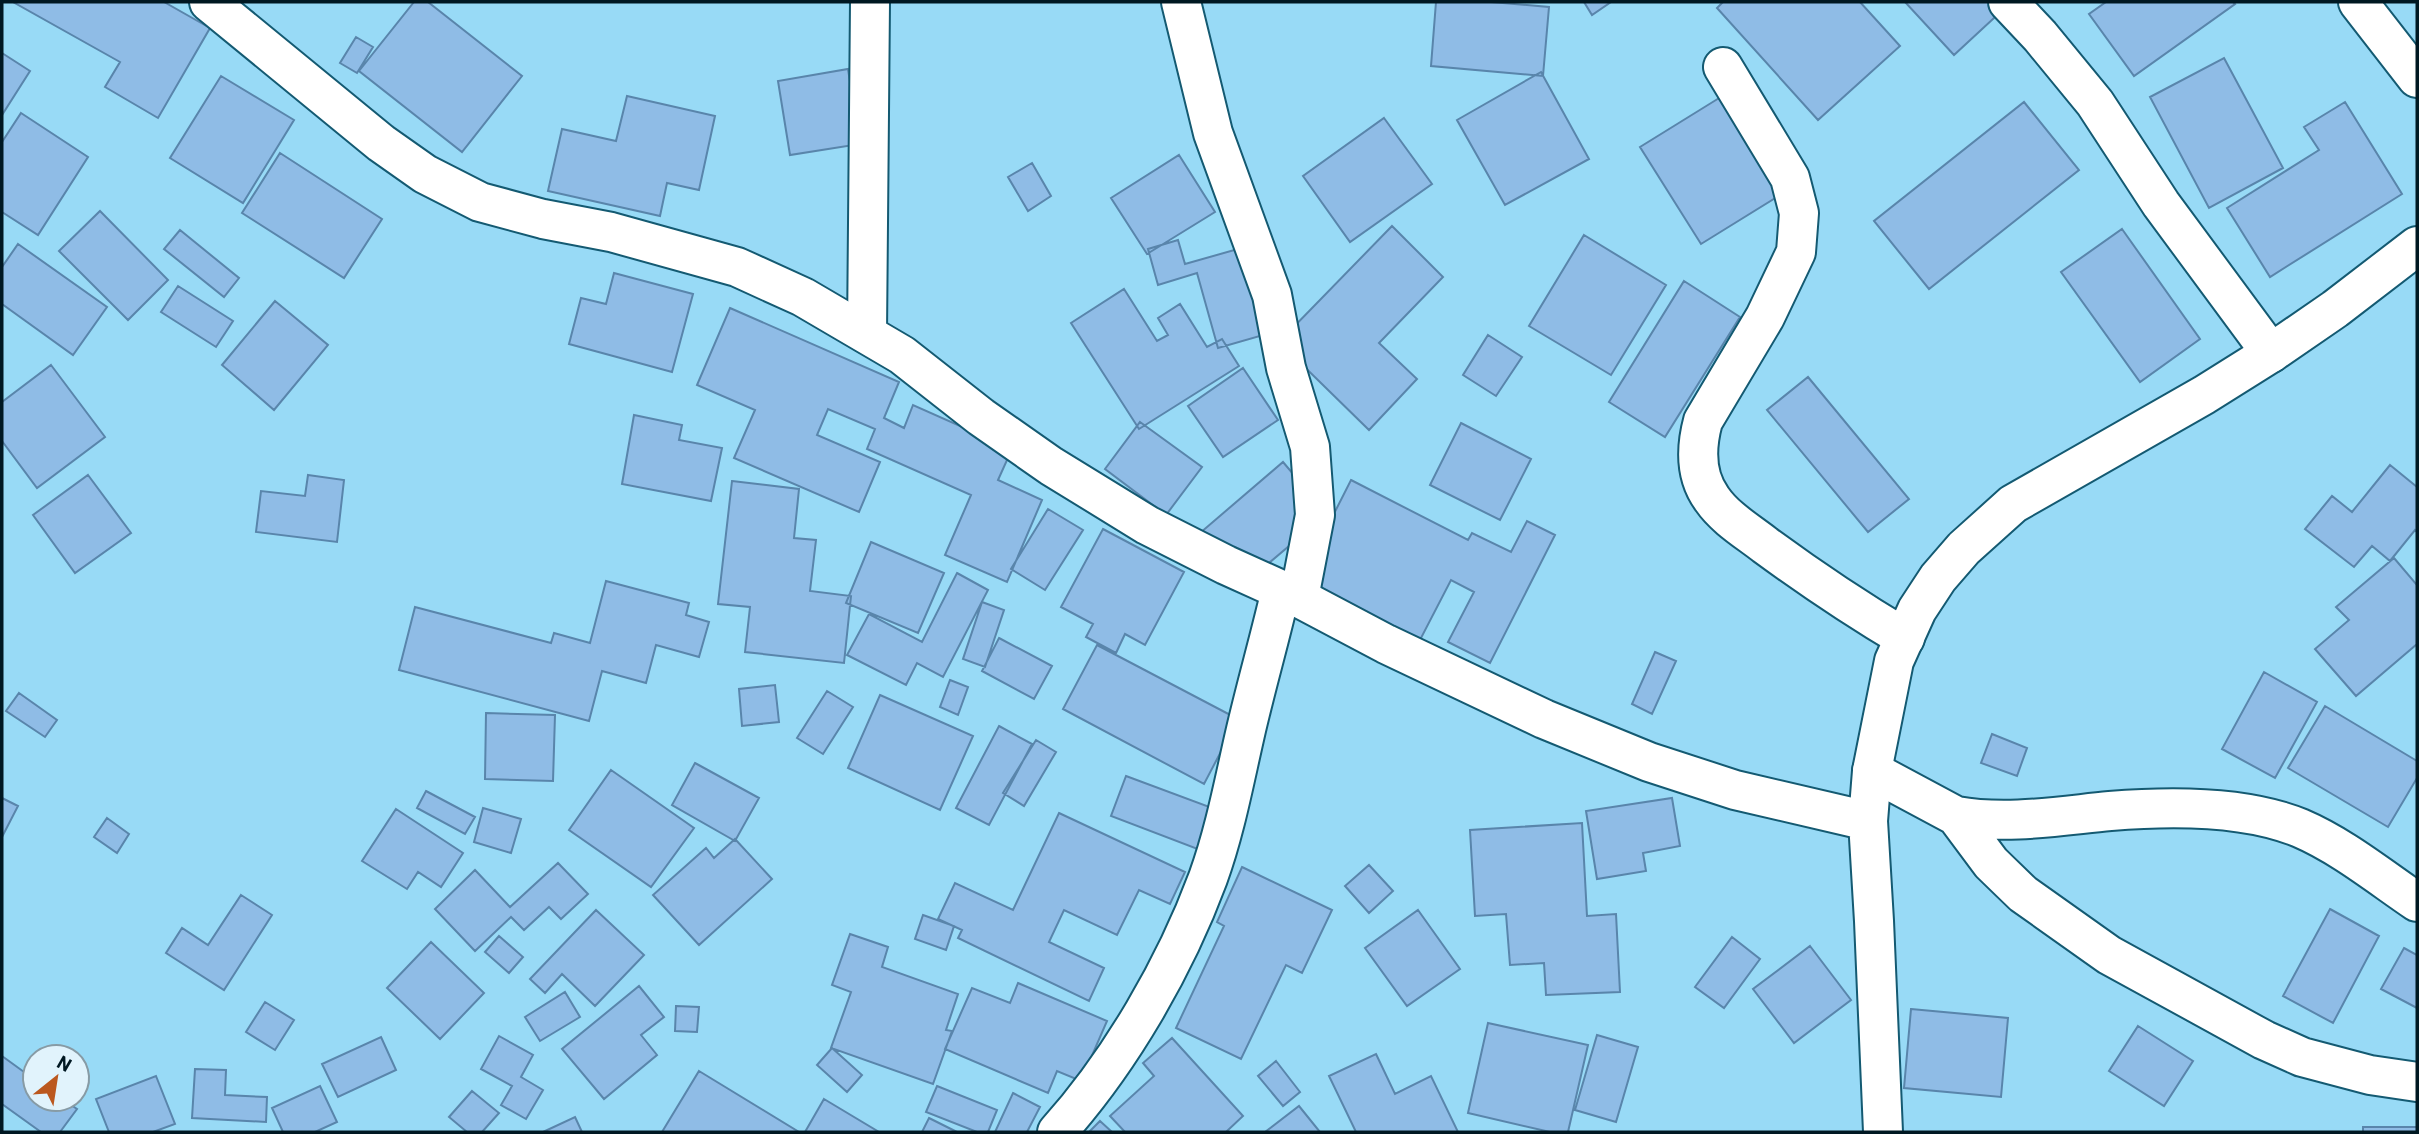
<svg xmlns="http://www.w3.org/2000/svg" width="2419" height="1134" font-family="Barlow,sans-serif">
	<rect width="100%" height="100%" fill="#98daf6"/>
	<path fill="#8fbce6" stroke="#5985ab" stroke-width="2" d="M13 2H164L210 28 158 118 105 87 120 62Z
		M414 2H428L522 76 462 152 359 71Z
		M1436 2H1491L1549 7 1543 76 1431 66Z
		M1584 2H1611L1592 15Z
		M1723 2H1860L1900 46 1818 120 1717 8Z
		M1905 2H2003L2007 6 1954 55Z
		M2106 2H2233L2235 4 2134 76 2089 14Z
		M356 37 373 47 357 73 340 63Z
		M2 53 30 71 2 115Z
		M2224 58 2283 168 2209 208 2150 97Z
		M848 69 860 144 790 155 778 81Z
		M1541 72 1589 159 1505 205 1457 120Z
		M221 76 294 120 243 203 170 158Z
		M1724 95 1785 192 1701 244 1640 147Z
		M627 96 715 116 699 190 667 183 660 216 548 191 562 129 616 141Z
		M2024 102 2079 170 1929 289 1874 221Z
		M2345 102 2402 194 2270 277 2227 208 2319 150 2304 127Z
		M21 113 88 157 38 235 2 212V142Z
		M1384 118 1432 184 1350 242 1303 176Z
		M280 153 382 219 344 278 242 213Z
		M1179 155 1215 212 1147 254 1111 198Z
		M1032 163 1051 196 1028 211 1008 177Z
		M100 211 168 280 128 320 59 251Z
		M1392 226 1443 277 1379 343 1417 379 1369 430 1279 342Z
		M2122 229 2200 339 2140 382 2061 272Z
		M180 230 239 278 224 297 164 249Z
		M1584 235 1666 285 1611 375 1529 326Z
		M1178 240 1185 264 1252 245 1277 331 1218 348 1197 273 1158 285 1148 249Z
		M18 244 107 307 73 355 2 304V267Z
		M614 273 693 294 672 372 569 344 581 298 606 304Z
		M1684 281 1740 317 1665 437 1609 402Z
		M178 286 233 321 216 347 161 312Z
		M1124 289 1157 341 1168 335 1158 318 1180 304 1207 347 1222 339 1239 366 1139 429 1071 323Z
		M275 301 328 345 274 410 222 365Z
		M730 308 899 382 884 418 904 428 913 405 1012 449 998 480 1042 500 1007 582 945 555 971 495 867 449 875 429 828 409 817 435 880 462 859 512 734 458 755 410 697 385Z
		M1488 335 1522 357 1496 396 1463 375Z
		M51 365 105 437 37 488 2 441V402Z
		M1243 368 1278 420 1223 457 1188 406Z
		M1808 377 1909 499 1868 532 1767 410Z
		M634 415 682 425 679 440 722 448 711 501 622 484Z
		M1140 422 1202 467 1166 515 1105 469Z
		M1461 423 1531 459 1500 520 1430 485Z
		M1283 462 1327 514 1244 584 1200 533Z
		M2390 465 2417 487V532L2415 530 2390 561 2372 546 2354 567 2305 529 2332 496 2352 512Z
		M88 475 131 533 75 573 33 515Z
		M308 475 344 480 337 542 256 532 261 491 305 496Z
		M1351 480 1468 540 1472 533 1511 552 1527 521 1555 535 1490 663 1448 642 1474 592 1451 580 1420 640 1301 579Z
		M732 481 799 489 794 538 816 540 810 591 851 596 844 663 745 652 750 607 718 604Z
		M1048 509 1083 530 1045 590 1011 569Z
		M1103 529 1184 572 1145 645 1125 634 1116 653 1086 637 1093 624 1061 607Z
		M871 542 944 573 918 633 846 603Z
		M2394 558 2417 585V644L2356 696 2315 649 2349 620 2336 607Z
		M957 573 988 590 943 677 917 663 906 685 847 655 869 614 922 642Z
		M606 581 689 603 686 615 709 622 699 657 656 645 646 683 602 671 589 721 399 670 415 607 551 643 554 633 590 643Z
		M982 602 1004 610 985 667 963 659Z
		M999 638 1052 666 1034 699 982 671Z
		M1097 645 1238 719 1204 784 1063 709Z
		M1655 652 1676 661 1652 714 1632 704Z
		M2264 672 2317 702 2275 778 2222 749Z
		M950 680 968 687 958 715 940 707Z
		M775 685 779 722 742 726 739 689Z
		M827 691 853 707 823 754 797 738Z
		M19 693 57 720 45 737 6 711Z
		M880 695 973 736 940 810 848 768Z
		M2325 706 2417 761V778L2388 827 2288 768Z
		M486 713 555 715 553 781 485 779Z
		M999 726 1032 744 989 825 956 808Z
		M1992 734 2027 748 2017 776 1981 763Z
		M1036 740 1056 752 1024 806 1003 793Z
		M695 763 759 798 735 841 672 805Z
		M611 770 694 828 651 887 569 830Z
		M1126 776 1223 812 1208 853 1111 816Z
		M426 791 475 817 465 834 417 808Z
		M2 798 18 806 2 837Z
		M1672 798 1680 846 1643 853 1646 871 1597 879 1586 811Z
		M483 808 521 819 511 853 474 842Z
		M396 809 463 853 441 887 418 872 407 889 362 861Z
		M1059 813 1185 872 1170 904 1139 890 1117 935 1064 910 1049 942 1104 968 1089 1001 958 938 962 930 938 919 955 883 1013 910Z
		M107 818 129 834 117 853 94 837Z
		M1582 823 1587 916 1616 914 1620 992 1546 995 1544 963 1510 965 1506 914 1475 916 1470 830Z
		M735 839 772 879 699 945 653 895 706 848 714 858Z
		M558 863 588 894 561 919 549 907 524 930 511 917 475 951 435 909 475 870 510 907Z
		M1369 865 1393 891 1369 913 1345 886Z
		M1242 867 1332 910 1302 973 1286 965 1241 1059 1176 1028 1224 926 1217 922Z
		M241 895 272 915 224 990 166 953 182 928 208 945Z
		M2330 909 2379 936 2333 1023 2283 996Z
		M596 910 644 955 595 1006 562 974 545 993 530 979Z
		M1418 910 1460 969 1407 1006 1365 948Z
		M923 915 954 926 946 950 915 939Z
		M850 934 888 947 882 967 958 994 946 1030 952 1031 933 1084 831 1048 851 992 832 985Z
		M499 936 523 957 509 973 485 952Z
		M1732 937 1760 959 1724 1008 1695 987Z
		M431 942 484 993 440 1039 387 988Z
		M1810 946 1851 1000 1794 1043 1753 989Z
		M2404 948 2417 955V1008L2381 989Z
		M1018 983 1107 1021 1081 1081 1057 1071 1048 1093 945 1049 972 988 1010 1003Z
		M639 986 664 1017 641 1035 657 1055 604 1099 562 1049Z
		M565 992 580 1017 540 1041 525 1017Z
		M265 1002 294 1020 275 1050 246 1032Z
		M676 1006 699 1007 697 1032 675 1031Z
		M1911 1009 2008 1018 2001 1097 1904 1088Z
		M1488 1023 1588 1045 1568 1132H1550L1468 1113Z
		M2138 1026 2193 1061 2164 1106 2109 1071Z
		M1597 1035 1638 1047 1616 1122 1575 1110Z
		M499 1036 533 1055 521 1077 543 1090 526 1119 501 1105 512 1086 481 1069Z
		M381 1037 396 1070 338 1097 322 1064Z
		M1172 1038 1243 1116 1227 1131 1228 1132H1125L1110 1116 1154 1076 1143 1063Z
		M832 1048 862 1075 847 1092 817 1065Z
		M1376 1054 1395 1094 1431 1076 1458 1132H1356L1329 1076Z
		M2 1056 35 1080V1099H62L77 1109 60 1132H41L2 1104Z
		M1276 1061 1300 1092 1283 1106 1258 1076Z
		M195 1069 226 1070 225 1095 267 1097 266 1122 192 1118Z
		M699 1071 799 1132H662Z
		M156 1076 175 1124 153 1132H109L96 1099Z
		M320 1086 337 1122 315 1132H283L272 1108Z
		M937 1086 997 1110 988 1132H977L926 1112Z
		M472 1091 499 1113 482 1132H467L449 1117Z
		M1013 1093 1040 1107 1027 1132H995Z
		M824 1099 879 1132H805Z
		M1299 1106 1320 1132H1265Z
		M575 1117 582 1132H543Z
		M929 1118 957 1132H922Z
		M1100 1121 1112 1132H1089Z
		M2363 1127H2417V1132H2363Z"/>
	<g fill="none" stroke-linecap="round" stroke-linejoin="round">
		<g stroke="#145a72" stroke-width="42">
			<path id="minor" d="M1181 2 1213 133 1272 295 1286 368 1310 447 1315 515 1299 598
				M2008 2 2040 36 2095 103 2161 204 2271 353
				M2358 2 2417 78
				M1723 67 1790 178 1799 213 1796 252 1765 317 1703 421C1696 447 1695 476 1712 499 1725 518 1747 531 1765 545 1810 578 1856 609 1905 638
				M867 334 870 2
				M1872 771 1956 816C2007 825 2058 816 2110 811 2170 806 2244 805 2300 828 2342 846 2380 877 2417 902
				M1956 816 1991 863 2023 894 2109 955 2264 1040 2302 1057 2370 1075 2417 1082
				M1057 1132C1120 1062 1175 967 1208 878 1225 831 1234 782 1245 734 1256 686 1270 638 1281 590"/>
		</g>
		<g stroke="#145a72" stroke-width="42">
			<path id="tertiary" d="M209 2 381 143 425 174 480 202 543 219 611 232 737 267 803 297 902 355 981 417 1051 466 1147 525 1226 565 1299 598 1386 644 1544 719 1649 762 1735 790 1868 821
				M1883 1132 1874 921 1868 821 1872 771 1894 661 1917 610 1938 578 1964 548 2013 504 2204 395 2271 353 2335 309 2417 246"/>
		</g>
		<use href="#minor" stroke="#fff" stroke-width="38"/>
		<use href="#tertiary" stroke="#fff" stroke-width="38"/>
	</g>
	<rect width="2419" height="1134" fill="none" stroke="#001822" stroke-width="7"/>
	<g transform="translate(56 1078) rotate(30)"><circle r="33" fill="#e1f3fc" stroke="#879ba5" stroke-width="2"/>
	<path d="M0-5L12 26L0 18L-12 26Z" fill="#bb581f"/>
	<text y="-10" font-size="19" font-weight="bold" text-anchor="middle" fill="#001822">N</text>
	</g>
</svg>
